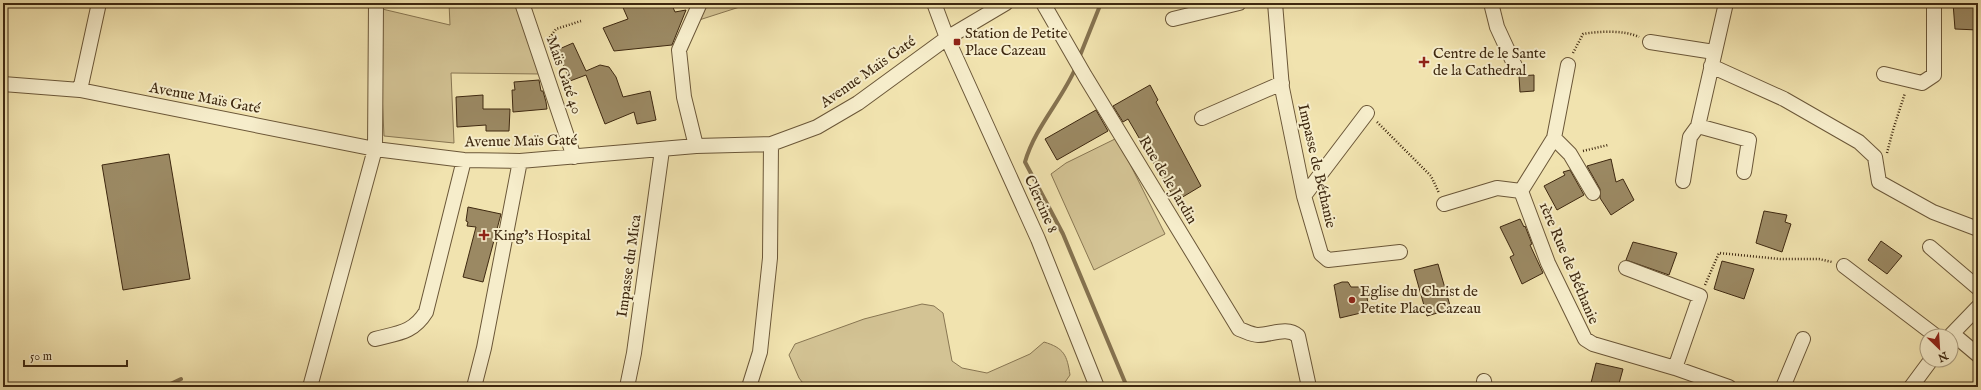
<svg xmlns="http://www.w3.org/2000/svg" width="1981" height="390" font-family="'IM FELL English',serif">
	<rect width="100%" height="100%" fill="#f1e3af"/>
	<filter id="stains"><feTurbulence type="fractalNoise" baseFrequency=".005" numOctaves="4"/><feColorMatrix values="0 0 0 0 .2 0 0 0 0 .09 0 0 0 0 .02 0 0 0 .5 -.17"/></filter>
	<radialGradient id="worn" r=".72"><stop offset=".6" stop-color="#630" stop-opacity="0"/><stop offset="1" stop-color="#630" stop-opacity=".3"/></radialGradient>
	<path fill="#d3c394" stroke="#887652" d="M449 3H485L488 5 518 7 541 74 451 73 454 143 384 136 378 8 450 25Z
		M703 3H752L696 21Z
		M1117 138 1165 234 1094 270 1051 174 1066 163Z
		M922 304 934 306 943 313 952 361 962 368 987 373 1030 354 1044 342C1064 348 1067 355 1070 375L1063 385 1056 387H806L799 378 789 355 795 344 864 319Z"/>
	<g fill="none" stroke-linecap="round" stroke-linejoin="round">
		<path stroke="#85724f" stroke-width="4" d="M1079 58 1101 3
			M1076 67C1062 100 1035 127 1025 162L1063 234 1127 387
			M164 387 181 379"/>
	</g>
	<path fill="#9b8963" stroke="#3e2810" d="M621 3H671L675 12 686 10 672 45 614 51 603 28 628 19Z
		M1953 3H1978V30L1955 29Z
		M573 43 586 71 600 65 609 67 616 77 623 97 650 91 656 120 637 124 634 112 605 124 586 75 570 81 557 50Z
		M1534 75V91L1520 92 1519 76Z
		M539 80 541 91H543L546 102 547 109 513 112 512 90H515L514 82Z
		M1150 85 1158 100 1156 102 1201 186 1176 201 1128 119 1123 122 1113 106Z
		M483 95V109H510L509 131H486V125L457 127 456 97Z
		M1096 110 1108 131 1057 160 1045 139Z
		M169 154 190 279 123 290 102 165Z
		M1611 159 1616 182 1623 179 1634 200 1611 215 1600 198V189L1587 166Z
		M1570 170 1584 195 1557 210 1544 186 1565 175 1563 172Z
		M468 207 501 214 483 282 463 277 476 227 467 226 468 222 466 221Z
		M1764 211 1787 215 1785 222 1791 224 1782 252 1756 243Z
		M1520 219 1524 227 1525 226 1532 244 1530 245 1543 273 1522 284 1510 257 1514 255 1500 227Z
		M1881 241 1902 256 1887 274 1868 260Z
		M1633 242 1677 253 1669 275 1626 260Z
		M1722 261 1754 269 1744 299 1714 289Z
		M1438 264 1451 309 1427 316 1414 270Z
		M1342 282H1348L1351 287H1363L1366 290 1369 311 1340 318 1334 285Z
		M1596 363 1623 369 1618 387H1590Z"/>
	<g fill="none" stroke-linecap="round" stroke-linejoin="round">
		<g stroke="#6b5738" stroke-width="16">
			<path id="minor" d="M522 3 574 157
				M934 3 947 38 1038 239 1097 387
				M1043 3 1085 76 1239 329C1245 331 1252 335 1258 335 1271 335 1287 326 1298 336L1309 387
				M1275 3 1282 88 1304 196 1321 254 1328 260 1400 252
				M1491 3 1497 27 1515 66
				M1173 19 1239 3
				M1650 42 1714 52
				M1711 66 1784 99 1859 142 1875 157 1879 182 1933 212 1978 229
				M1884 74 1922 83 1934 75V3
				M3 84 80 90 375 149 464 160 520 161 696 146 771 144 817 127 858 103 947 38 1006 3
				M80 90 99 3
				M1202 118 1282 83
				M1698 126 1749 140 1744 172
				M1554 138 1570 154 1593 193
				M696 146 684 97 679 50 700 3
				M1683 181 1690 137 1698 126 1726 3
				M1521 191 1548 263 1585 339 1593 344 1675 368 1729 387
				M1521 191 1554 138 1568 65
				M1304 196 1367 113
				M1444 204 1497 188 1521 191
				M1930 247 1978 288
				M1844 266 1936 336
				M1626 268 1700 296 1675 368
				M1953 334 1978 355
				M1950 336 1978 307
				M375 339C398 333 413 333 426 312L464 160
				M1484 381 1485 387
				M310 387 375 149 376 3
				M474 387 484 348 520 161
				M627 387 634 353 662 150
				M749 387 760 352 770 258 771 144
				M1783 387 1803 339
				M1911 387 1931 360"/>
		</g>
		<path stroke="#3e2810" stroke-width="2.5" stroke-dasharray="1 2" stroke-linecap="butt" d="M548 40 556 29 581 21
			M1573 53 1583 34C1599 31 1625 30 1639 37
			M1377 122 1431 176 1439 193
			M1583 151 1608 145
			M1887 153 1893 130 1905 93
			M1705 285 1719 253 1780 259H1819L1832 262"/>
		<use href="#minor" stroke="#f6edcb" stroke-width="14"/>
	</g>
	<g fill="#8f2418" stroke="#f6edcb" stroke-width="1.5">
		<rect x="953" y="38" width="8" height="8" rx="2"/>
		<path d="M1422 56h4v4h4v4h-4v4h-4v-4h-4v-4h4z"/>
		<path d="M482 229h4v4h4v4h-4v4h-4v-4h-4v-4h4z"/>
		<circle cx="1352" cy="300" r="4"/>
	</g>
	<g text-anchor="middle" dominant-baseline="central" stroke-width="4" stroke-linejoin="round" paint-order="stroke">
		<g font-size="15" fill="#3e2810" stroke="#f6edcb" text-anchor="start">
			<text x="965" y="33">Station de Petite<tspan x="965" dy="17">Place Cazeau</tspan></text>
			<text x="1433" y="53">Centre de le Sante<tspan x="1433" dy="17">de la Cathedral</tspan></text>
			<text x="493" y="235">King's Hospital</text>
			<text x="1360" y="291">Eglise du Christ de<tspan x="1360" dy="17">Petite Place Cazeau</tspan></text>
		</g>
		<g font-size="15" fill="#3e2810" stroke="#f6edcb">
			<text transform="translate(868 72) rotate(-35)">Avenue Maïs Gaté</text>
			<text transform="translate(564 75) rotate(71)">Maïs Gaté 40</text>
			<text transform="translate(205 98) rotate(11)">Avenue Maïs Gaté</text>
			<text transform="translate(521 141) rotate(-1)">Avenue Maïs Gaté</text>
			<text transform="translate(1317 166) rotate(77)">Impasse de Béthanie</text>
			<text transform="translate(1168 180) rotate(59)">Rue de le Jardin</text>
			<text transform="translate(1041 204) rotate(66)">Clercine 8</text>
			<text transform="translate(1569 263) rotate(67)">1ère Rue de Béthanie</text>
			<text transform="translate(629 266) rotate(-82)">Impasse du Mica</text>
		</g>
	</g>
	<rect width="1981" height="390" fill="none" stroke="#f1e3af" stroke-width="16"/>
	<rect x="4" y="4" width="1973" height="382" fill="none" stroke="#3e2810" stroke-width="2"/>
	<rect x="8" y="8" width="1965" height="374" fill="none" stroke="#3e2810"/>
	<g transform="translate(1939 348) rotate(155)"><circle r="19" fill="#f6edcb" stroke="#ac9e80"/>
	<path d="M0-3L7 15L0 10L-7 15Z" fill="#8f2418"/>
	<text y="-6" font-size="11" font-weight="bold" text-anchor="middle" fill="#3e2810">N</text>
	</g>
	<path d="M24 360v6h103v-6" fill="none" stroke="#3e2810" stroke-width="2"/>
	<text x="30" y="360" font-size="12" fill="#3e2810" stroke="#f6edcb" stroke-width="3" paint-order="stroke">50 m</text>
	<rect width="100%" height="100%" filter="url(#stains)"/>
	<rect width="100%" height="100%" fill="url(#worn)"/>
</svg>
